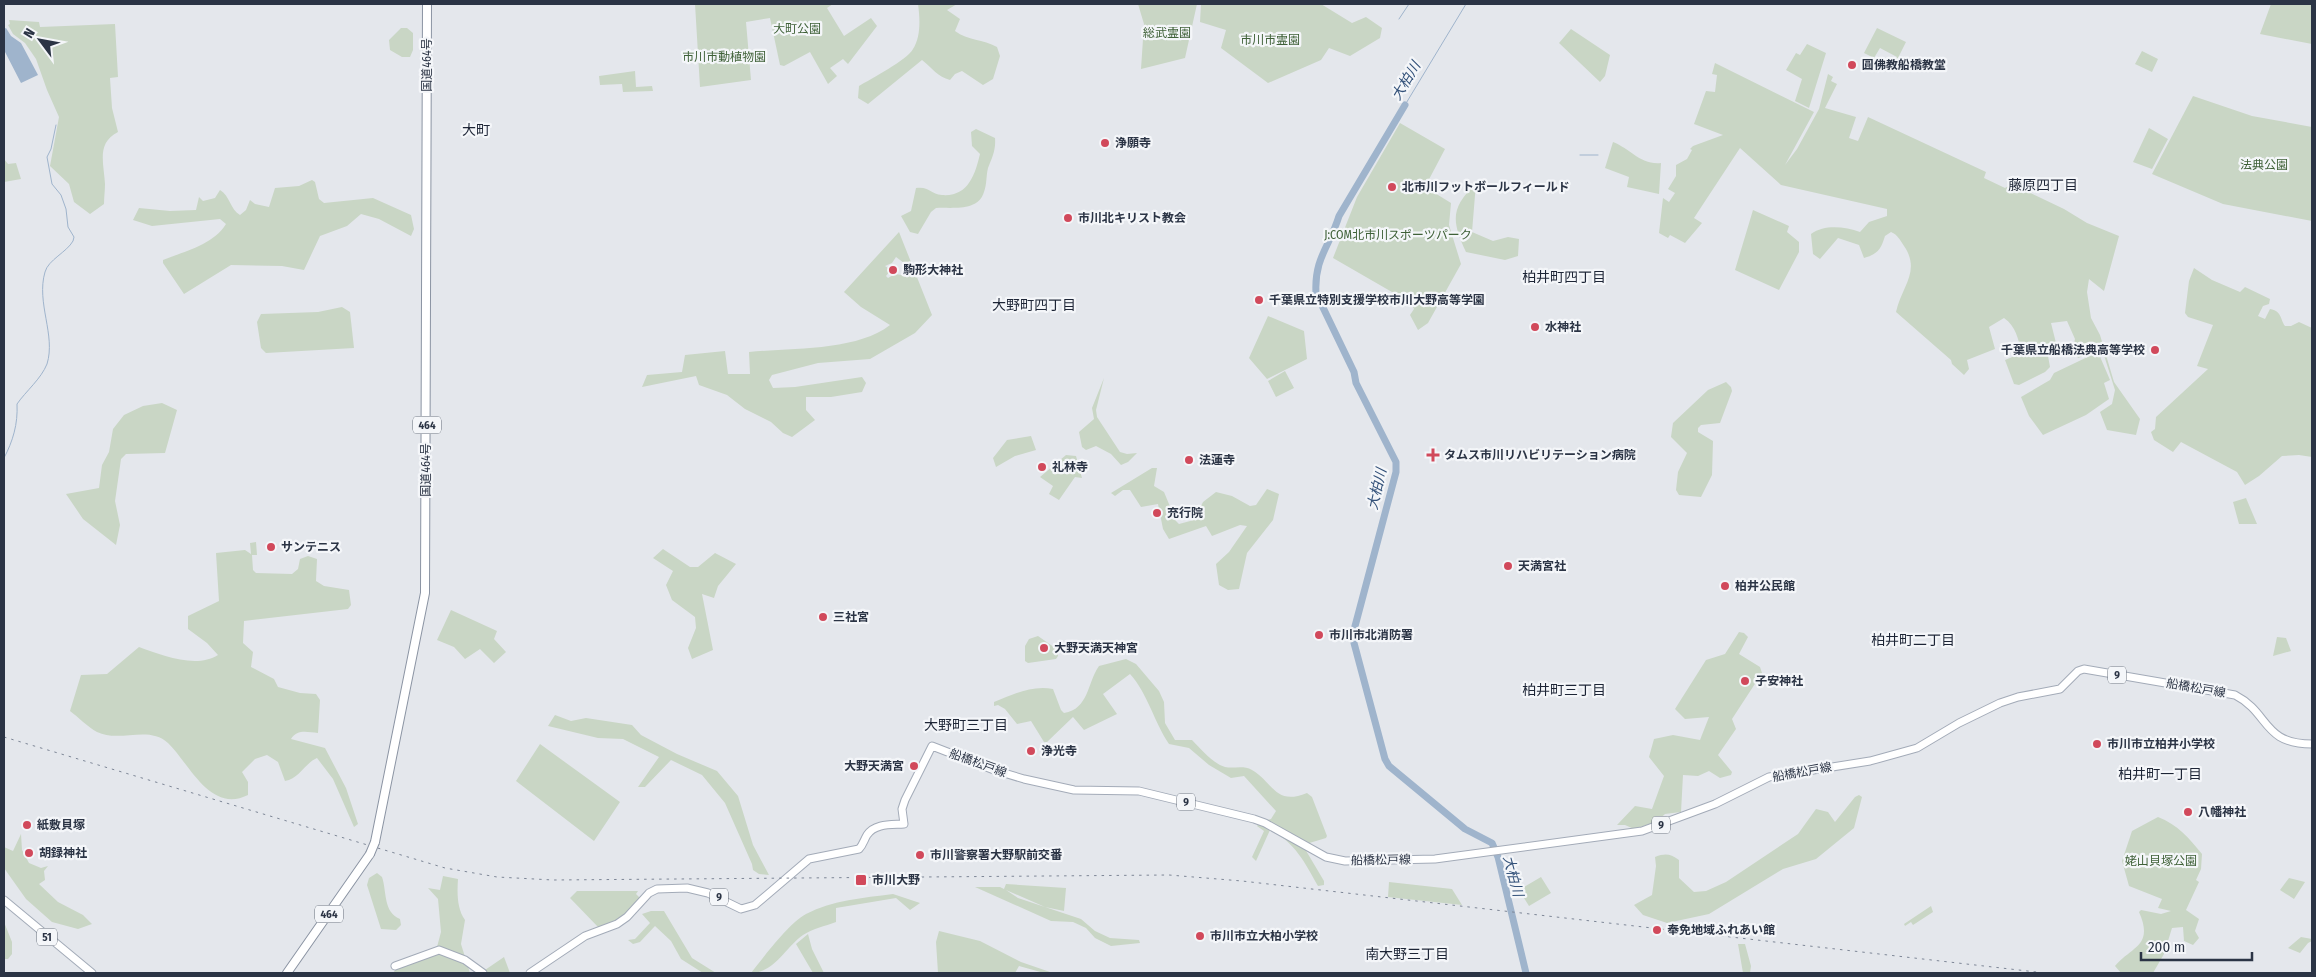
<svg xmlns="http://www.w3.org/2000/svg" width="2316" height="977" font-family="'Fira Sans Condensed','Noto Sans JP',sans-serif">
	<rect width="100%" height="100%" fill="#e4e7ec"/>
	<path fill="#c9d6c5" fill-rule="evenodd" d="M695 4H833L827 8 844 36 871 18 877 26 848 64 843 59 830 68 837 76 828 84 810 52 784 66 780 65 770 18 746 22 751 80 700 87Z
		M918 4H957L947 10 960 19 955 31C968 41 983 39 997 47L1000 56 993 79 983 85 962 71 955 74 950 80C938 77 932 68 922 60L868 104 858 98 859 86C871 79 907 60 913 49 921 37 920 18 918 4Z
		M1138 4H1197L1185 58 1141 69 1144 24Z
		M1201 4H1321L1352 23 1366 17 1382 28 1380 38 1350 56 1329 48 1321 60 1268 83 1221 48 1226 30 1200 22Z
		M2271 4H2312V44L2260 34Z
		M9 20 39 22 40 27 115 24 118 77 110 78 112 108 118 132C96 143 104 164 105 184 105 191 104 197 104 204L90 214 74 202 69 184 50 166 59 117 47 90 36 59 25 43 13 34 8 25 10 24Z
		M401 28H407L413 33V50L410 57H402L390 50 389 40Z
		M1877 28 1906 42 1895 64 1891 65 1897 57 1880 48 1874 58 1864 53Z
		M1571 29 1610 55 1605 76 1600 82 1559 43Z
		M1807 44 1826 53 1809 108 1795 101 1802 79 1786 70 1796 53 1800 55Z
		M2142 51 2158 59 2152 72 2135 64Z
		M1715 63 1814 112 1785 165 1797 149 1819 109 1828 74 1833 77 1831 81 1837 84 1825 108 1856 117 1849 138 1858 141 1868 117 1986 172 1984 178 2005 188 2010 185 2016 186 2064 209 2087 223 2119 236 2104 291 2089 279 2087 292 2091 318 2100 335 2114 382 2140 419 2136 435 2107 430 2100 412 2112 404 2115 390 2102 349 2078 358 2076 354 2067 356 2065 347 2074 343 2075 339 2067 321 2051 323 2056 343V350L2048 356 2050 367 2045 372 2019 385 2014 384 2005 360 2022 353C2018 339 2016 326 2004 318L1989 327 1995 349 1967 360 1969 369 1964 375 1952 364 1951 360 1896 312C1902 286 1921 271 1904 246 1900 240 1898 235 1891 232L1885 236C1881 249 1878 254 1864 258L1859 245 1838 238 1820 259 1813 254 1811 234C1825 224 1845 227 1860 232L1869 222 1887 216V209L1781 185 1740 148 1694 218 1702 223 1685 243 1670 235 1668 238 1659 233 1663 198 1669 202 1675 193 1668 189 1676 176V165L1687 159 1692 150 1690 149 1693 146 1723 135 1694 124 1706 91 1715 92 1717 75 1712 74Z
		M635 71 636 87 652 86 653 91 623 92 622 84 600 85 599 76Z
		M2193 96 2252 116 2312 127V221L2223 204 2152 174Z
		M1400 123 1445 149 1425 187 1451 203 1449 225 1461 264 1428 323 1418 330 1410 315 1414 309 1411 303 1333 258 1357 197Z
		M2149 128 2168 139 2152 169 2133 162Z
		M976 129 995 138C996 150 992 158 988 168 986 176 987 184 984 192 978 212 952 207 936 208L931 212 918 234 910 232 901 216 911 211 916 188C929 186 930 194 942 195 968 197 975 175 980 154L972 146 971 132Z
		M1613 142C1631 149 1640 165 1661 163L1659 194 1627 187 1629 177 1605 168Z
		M4 159 8 164 16 163 21 179 4 182Z
		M312 180 315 182 319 199 324 203 373 198 411 215 414 229 411 236 379 219 361 214 347 226 320 236 304 270 282 266 231 265 184 294 163 263V260C185 251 213 245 226 224L220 219 152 226 133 220 139 208 170 211 196 210 199 197 203 201 215 198 220 190C230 196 230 209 240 215L246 210 250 200 255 204 269 207 275 188 299 186Z
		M1476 183 1472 232 1493 241 1508 237 1519 239 1518 256 1505 260 1466 252C1451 220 1451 208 1476 183Z
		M1753 210 1789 226 1787 232 1799 242V252L1779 290 1735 270Z
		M899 232 932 315 915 333 870 359 818 363 772 375 769 380 773 388 795 387 862 377 866 383 862 392 831 397H806V410L815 420 792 437 783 433 771 422 745 409 727 395 699 385 696 376 642 387 647 375 682 372 685 355 725 351 728 374H750L749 352C791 348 857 351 890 325L861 307 844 292ZM896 257 904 263H908V266L903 270 902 275 895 274 888 278 886 276 891 270 885 266 892 263Z
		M2194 268 2212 280 2240 292 2245 287 2270 299 2269 304 2263 306 2258 316 2265 319 2270 309C2282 311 2280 319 2285 326H2291L2299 322 2312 328V457L2299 455 2282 456 2259 476 2245 485 2237 472 2181 442 2173 452 2154 440 2151 432 2155 429 2156 417 2208 369 2197 366 2213 325 2188 317 2185 313 2189 281Z
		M342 307 350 312 354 348 266 353 261 348 257 322 261 314 318 312Z
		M1268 316 1304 331 1307 359 1267 379 1249 358Z
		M2098 352 2110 380 2104 383 2109 399 2086 415 2043 435 2029 416 2021 397 2050 380 2054 373Z
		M1285 371 1294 388 1276 397 1268 381Z
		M1104 378 1096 410 1097 417 1120 452 1127 454 1137 453 1128 462 1121 465 1111 454 1096 446 1086 450 1082 447 1079 432 1094 419 1092 408Z
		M1726 382 1731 387 1732 391 1720 423 1701 425 1698 428V432L1713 441 1712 475 1701 497 1679 495 1676 490 1678 472 1687 453 1671 437 1673 423 1708 390Z
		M162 403 177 410 165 453 126 454 121 459 115 501 120 525 116 545 83 519 66 494 99 488 102 465 109 452 113 429 124 415 143 406Z
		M1031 436 1036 450 1015 456 996 467 993 458 1007 440Z
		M1066 455 1076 456 1082 478 1075 477 1059 500 1049 494 1053 486 1040 477Z
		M1152 468H1157L1154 486 1164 492 1176 521 1179 524 1194 520 1203 502 1216 492 1232 496 1250 506 1256 505 1267 489 1279 494 1273 520 1247 553 1239 589 1228 590 1219 585 1216 564 1229 552 1247 526 1240 525 1212 536 1206 526 1169 539 1163 529 1158 504 1141 507 1130 490H1123L1115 496 1111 493Z
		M2246 498 2257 524H2239L2233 502Z
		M256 542 257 555H252L253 570 256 573 292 574 298 569 300 559 308 556 317 559 316 581 324 586 349 590 351 605 348 609 244 621 243 643 253 652 251 667 274 679 278 687 300 693 316 694 320 700 318 733C307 732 297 729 291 739L325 748 346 788 358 824 354 827 333 779 317 758C305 763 299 779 285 781L278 762 267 755 255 759 242 772 248 782V795C210 814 189 763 168 743 149 725 119 743 97 732 88 727 78 717 70 711L81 675 107 674 139 647C161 655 196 669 218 655L207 643 188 629V616L219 601 216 553 245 550 251 554 250 543Z
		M663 549 690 567H698L715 553 736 564 718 586 714 598 702 594 713 650 692 659 688 648 696 628 695 617 672 600 666 585 673 571 653 558Z
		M451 610 497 631 494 639 506 652 494 663 480 649 465 659 454 647 437 640Z
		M1739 632 1744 633 1748 637 1739 654 1760 667 1762 673 1732 719 1736 729 1718 755 1732 772 1731 775 1720 778 1709 771 1698 776 1683 775 1681 812 1665 814 1656 822 1634 829 1625 825H1617L1635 806 1652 809 1664 776 1649 757 1654 739 1673 735 1700 740 1709 717 1685 719 1675 709 1706 660 1725 654Z
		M1038 636 1058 650V656L1056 659 1028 663 1025 661V646L1029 639Z
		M2277 637 2286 638 2291 651 2273 656Z
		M1126 659 1136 664 1159 691 1164 702 1165 723 1175 740H1192C1201 749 1212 763 1225 767 1234 769 1243 765 1252 770 1274 783 1275 806 1307 793L1312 797 1327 836 1326 838 1306 844 1305 849 1324 881V885L1318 886C1305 863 1295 842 1270 830L1256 861 1252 857 1264 831 1257 826 1260 822 1271 819 1276 811 1244 776 1231 778 1209 765 1189 748 1169 744C1154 722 1148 694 1130 674L1103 694 1117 714 1084 730 1073 717 1047 742H1044L1031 721 1017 724 1005 709 998 705 994 706V702C1014 694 1032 685 1053 689L1061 710 1064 713C1089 709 1087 683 1099 666Z
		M555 715 571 721 586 718 632 725 641 735 677 754 717 771 738 796 753 845 769 875 759 874 753 870 752 864 725 803 702 775 671 760 645 787H638L659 757 623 739 598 738 548 726Z
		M540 744 620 802 594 841 516 781Z
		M1859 795 1862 797 1854 828 1816 859 1783 869 1709 914 1667 923 1643 915 1634 905 1652 895 1656 866 1655 857C1666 853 1670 854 1679 860V878L1694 892 1706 891 1726 882 1798 834 1816 809 1828 812 1835 822 1855 797Z
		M2158 817C2177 824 2190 839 2202 854L2201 869 2196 880 2199 882 2186 910 2199 919 2195 931 2199 938 2193 945 2184 941 2183 927 2172 928 2164 954 2153 973H2121L2115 966C2132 946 2154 946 2139 912L2141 910 2161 914 2171 911 2158 908 2162 899 2129 886 2122 861 2132 831Z
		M21 834 22 850 29 863 41 868 48 866 44 871 45 880 39 884 58 902 83 915 92 924 78 929 52 922 26 899 4 868V847L13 851Z
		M377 873 382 877C387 892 383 912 400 919L401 925 396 930 381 929 367 885 369 878Z
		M443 876 458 879C457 893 457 909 465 920L461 944 470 973H393L401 962 437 947 441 932 438 899 428 888 440 890Z
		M1541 877 1551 893 1529 906 1519 890Z
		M2289 878 2305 882 2294 899 2280 890Z
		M1389 882 1452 889 1462 905 1388 897Z
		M1006 884 1066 888 1064 911 1045 907 1006 890 1018 898 1081 919 1095 931 1110 938 1139 940 1140 943 1111 946 1095 938 1086 928 1073 922 1051 921 975 887H1000L1004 889Z
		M577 891H638L636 894 640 898C626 915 619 920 599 928L570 898Z
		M893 894 920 903 910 910 896 898 836 908V922C825 926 812 929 803 935 785 948 774 973 751 973 763 958 789 923 806 914 833 900 863 898 893 894Z
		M1931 906 1933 912 1913 925 1911 922 1905 926 1904 924Z
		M651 911H664L692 958 716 973H703L681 959 671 941 655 926 640 942 633 944 628 940 635 939 650 923 642 914Z
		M4 922 12 942V954L8 959H4Z
		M939 931 980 941 1021 962 1053 973H1044L1019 966 1015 973H938L936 942Z
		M808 934 812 949 824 973H813L796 944Z
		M2301 937 2312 939V941L2308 943 2300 953 2288 948Z
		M1738 944H1745L1751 966 1750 973H1743Z
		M504 957 510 973H486L485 970Z"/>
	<path fill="#9fb4cc" d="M6 28 11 36 21 43 38 75 21 83 4 50V29Z"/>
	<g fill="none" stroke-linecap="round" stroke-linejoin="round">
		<path stroke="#9fb4cc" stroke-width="1" d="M1399 19 1409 4
			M1405 105 1466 4
			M1580 155H1598
			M4 458C13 441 18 424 17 404 26 391 41 379 47 364 56 335 36 303 45 272 48 260 67 252 73 241L74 237 68 227 66 209 61 195 52 184 47 157 51 149 56 125"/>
		<path stroke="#9fb4cc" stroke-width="7" d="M1405 105 1339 216C1330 246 1314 258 1316 293L1354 372 1356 383 1396 462V472L1354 630V643L1385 759 1389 766 1465 829 1492 843 1498 857 1526 973"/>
		<g stroke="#a3abb8" stroke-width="9">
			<path id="major" d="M4 900 92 973
				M395 966 439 950 465 960 483 973
				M530 973 585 936 617 924 627 917 649 893 657 889 687 888 708 893 741 909 755 905 809 859 859 849C863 845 864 840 867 835 875 823 892 825 904 824L902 809 905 800 932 746 994 770 1024 779 1074 790 1139 791 1254 819 1265 823 1326 857 1345 861 1435 859 1642 831 1715 804 1769 777 1870 761 1917 748 1959 723 2000 703 2018 697 2060 689 2078 671 2084 669 2235 695C2270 713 2262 744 2312 744"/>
		</g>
		<g stroke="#8b94a3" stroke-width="10">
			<path id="highway" d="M375 842 425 593 427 4
				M287 973 370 854"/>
		</g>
		<use href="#major" stroke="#fff" stroke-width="7"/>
		<use href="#highway" stroke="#fff" stroke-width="8"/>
		<path stroke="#7d8696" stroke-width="1" stroke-dasharray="2.5 5" stroke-linecap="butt" d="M4 737 445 868 497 877 553 880 1169 875 1242 881 2045 973"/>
		<g stroke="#8b94a3" stroke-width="10" stroke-linecap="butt">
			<path id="highway-bridge" d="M370 854 375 842"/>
		</g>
		<use href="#highway-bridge" stroke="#fff" stroke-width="8"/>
	</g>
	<g fill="#d1495b" stroke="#f4f6f9" stroke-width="2">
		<circle cx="1852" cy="65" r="5"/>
		<circle cx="1105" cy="143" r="5"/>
		<circle cx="1392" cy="187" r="5"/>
		<circle cx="1068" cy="218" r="5"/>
		<circle cx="893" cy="270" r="5"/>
		<circle cx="1259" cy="300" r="5"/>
		<circle cx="1535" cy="327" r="5"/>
		<circle cx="2155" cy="350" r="5"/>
		<path d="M1430.5 447.5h5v5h5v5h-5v5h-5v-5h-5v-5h5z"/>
		<circle cx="1189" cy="460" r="5"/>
		<circle cx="1042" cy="467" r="5"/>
		<circle cx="1157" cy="513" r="5"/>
		<circle cx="271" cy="547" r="5"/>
		<circle cx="1508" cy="566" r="5"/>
		<circle cx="1725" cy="586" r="5"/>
		<circle cx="823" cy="617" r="5"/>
		<circle cx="1319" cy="635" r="5"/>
		<circle cx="1044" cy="648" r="5"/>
		<circle cx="1745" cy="681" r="5"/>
		<circle cx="2097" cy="744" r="5"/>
		<circle cx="1031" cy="751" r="5"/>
		<circle cx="914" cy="766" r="5"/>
		<circle cx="2188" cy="812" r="5"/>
		<circle cx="27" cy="825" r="5"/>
		<circle cx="29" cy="853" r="5"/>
		<circle cx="920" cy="855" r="5"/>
		<rect x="855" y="874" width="12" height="12" rx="2.5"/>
		<circle cx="1657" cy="930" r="5"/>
		<circle cx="1200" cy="936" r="5"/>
	</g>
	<g text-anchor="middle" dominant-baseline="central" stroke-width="4.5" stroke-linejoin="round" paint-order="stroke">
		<g fill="#f4f6f9" stroke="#676e7b" stroke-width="1">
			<rect x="413" y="416.5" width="28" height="17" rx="4"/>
			<rect x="2108" y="666.5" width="18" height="17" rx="4"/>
			<rect x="1177" y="793.5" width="18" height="17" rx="4"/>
			<rect x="1652" y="816.5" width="18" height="17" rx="4"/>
			<rect x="710" y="888.5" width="18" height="17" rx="4"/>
			<rect x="315" y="905.5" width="28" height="17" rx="4"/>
			<rect x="37" y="928.5" width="20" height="17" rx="4"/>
		</g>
		<g font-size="11" font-weight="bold" fill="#2b3445">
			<text x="427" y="425">464</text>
			<text x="2117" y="675">9</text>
			<text x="1186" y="802">9</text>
			<text x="1661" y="825">9</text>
			<text x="719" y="897">9</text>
			<text x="329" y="914">464</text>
			<text x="47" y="937">51</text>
		</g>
		<g font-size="12" fill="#3f6138" stroke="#f4f6f9">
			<text x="797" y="29">大町公園</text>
			<text x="1167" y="33">総武霊園</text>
			<text x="1270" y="40">市川市霊園</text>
			<text x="724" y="57">市川市動植物園</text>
			<text x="2264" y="165">法典公園</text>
			<text x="1398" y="235">J:COM北市川スポーツパーク</text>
			<text x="2161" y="861">姥山貝塚公園</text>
		</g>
		<g font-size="12" fill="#2b3445" stroke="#f4f6f9">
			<text transform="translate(427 65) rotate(-90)">国道464号</text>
			<text transform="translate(426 470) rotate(-90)">国道464号</text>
			<text transform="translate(2196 688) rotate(10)">船橋松戸線</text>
			<text transform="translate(978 763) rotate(20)">船橋松戸線</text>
			<text transform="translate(1802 772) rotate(-10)">船橋松戸線</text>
			<text transform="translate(1381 860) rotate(-1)">船橋松戸線</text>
		</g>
		<g font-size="12" font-weight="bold" fill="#2b3445" stroke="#f4f6f9" text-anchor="start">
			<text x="1862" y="65">圓佛教船橋教堂</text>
			<text x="1115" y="143">浄願寺</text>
			<text x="1402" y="187">北市川フットボールフィールド</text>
			<text x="1078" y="218">市川北キリスト教会</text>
			<text x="903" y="270">駒形大神社</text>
			<text x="1269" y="300">千葉県立特別支援学校市川大野高等学園</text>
			<text x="1545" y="327">水神社</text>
			<text x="2145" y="350" text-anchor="end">千葉県立船橋法典高等学校</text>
			<text x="1444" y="455">タムス市川リハビリテーション病院</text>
			<text x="1199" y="460">法蓮寺</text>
			<text x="1052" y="467">礼林寺</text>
			<text x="1167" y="513">充行院</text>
			<text x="281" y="547">サンテニス</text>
			<text x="1518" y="566">天満宮社</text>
			<text x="1735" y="586">柏井公民館</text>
			<text x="833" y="617">三社宮</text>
			<text x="1329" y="635">市川市北消防署</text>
			<text x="1054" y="648">大野天満天神宮</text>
			<text x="1755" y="681">子安神社</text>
			<text x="2107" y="744">市川市立柏井小学校</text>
			<text x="1041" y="751">浄光寺</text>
			<text x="904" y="766" text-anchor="end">大野天満宮</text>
			<text x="2198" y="812">八幡神社</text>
			<text x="37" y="825">紙敷貝塚</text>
			<text x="39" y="853">胡録神社</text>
			<text x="930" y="855">市川警察署大野駅前交番</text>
			<text x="872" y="880">市川大野</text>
			<text x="1667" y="930">奉免地域ふれあい館</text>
			<text x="1210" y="936">市川市立大柏小学校</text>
		</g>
		<g font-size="14" font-style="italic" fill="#34527a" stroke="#f4f6f9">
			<text transform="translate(1406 81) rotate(-59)">大柏川</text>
			<text transform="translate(1377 489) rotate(-77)">大柏川</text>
			<text transform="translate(1513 876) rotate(75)">大柏川</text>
		</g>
		<g font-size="14" fill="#1d2536" stroke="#f4f6f9">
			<text x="476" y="130">大町</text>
			<text x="2043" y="185">藤原四丁目</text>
			<text x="1564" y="277">柏井町四丁目</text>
			<text x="1034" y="305">大野町四丁目</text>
			<text x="1913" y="640">柏井町二丁目</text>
			<text x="1564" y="690">柏井町三丁目</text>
			<text x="966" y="725">大野町三丁目</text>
			<text x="2160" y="774">柏井町一丁目</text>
			<text x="1407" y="954">南大野三丁目</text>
		</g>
	</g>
	<rect width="2316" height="977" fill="none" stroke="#2b3445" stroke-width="10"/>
	<g transform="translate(40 40) rotate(302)" stroke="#f4f6f9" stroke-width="4" paint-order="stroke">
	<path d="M0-4L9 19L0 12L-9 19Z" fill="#2b3445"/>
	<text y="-8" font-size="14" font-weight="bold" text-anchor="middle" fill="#2b3445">N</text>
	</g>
	<path d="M2141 952v8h111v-8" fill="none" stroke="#2b3445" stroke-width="2.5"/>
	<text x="2148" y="952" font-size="15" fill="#2b3445" stroke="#f4f6f9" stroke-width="4" paint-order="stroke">200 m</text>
</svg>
